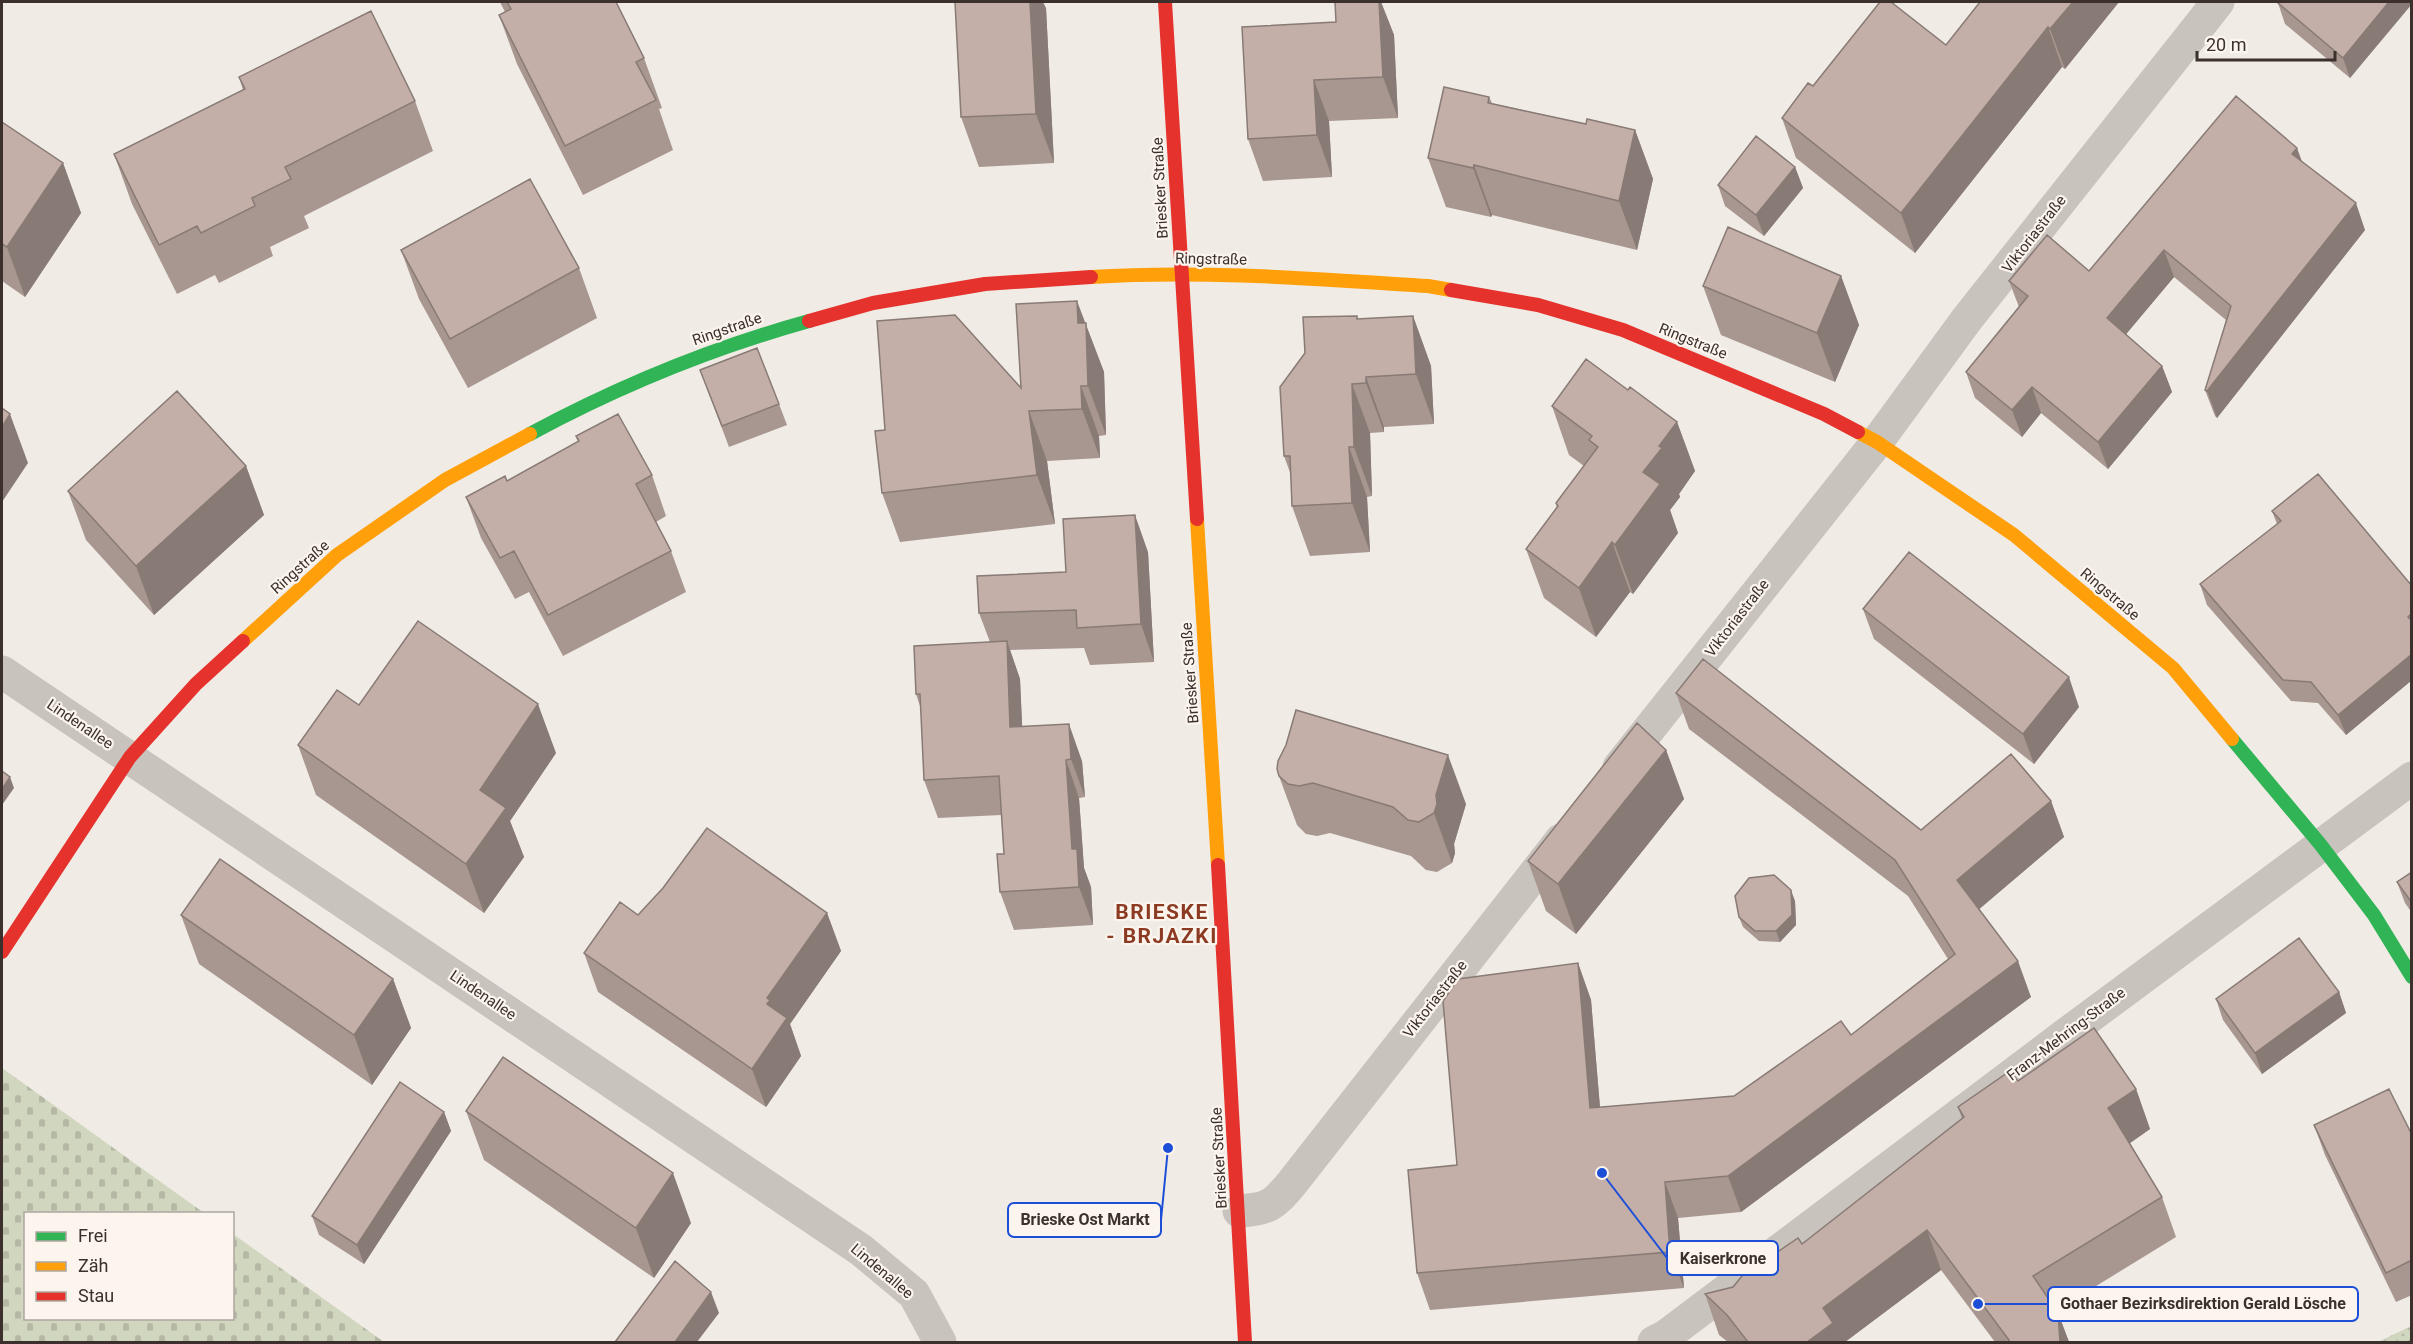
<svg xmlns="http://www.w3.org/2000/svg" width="2413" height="1344" font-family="Roboto,sans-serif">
	<defs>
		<pattern id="cemetery-stones" width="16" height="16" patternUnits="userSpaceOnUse" patternTransform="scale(1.5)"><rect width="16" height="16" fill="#d1d6bf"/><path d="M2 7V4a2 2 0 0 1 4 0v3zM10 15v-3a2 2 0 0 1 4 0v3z" fill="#b4b8a4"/></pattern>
		<pattern id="park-dots" width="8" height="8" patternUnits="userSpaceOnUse" patternTransform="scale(1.5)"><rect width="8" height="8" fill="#d1d6bf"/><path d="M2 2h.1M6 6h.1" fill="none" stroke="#b4b8a4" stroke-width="1.8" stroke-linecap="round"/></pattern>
	</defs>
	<rect width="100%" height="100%" fill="#f0ebe5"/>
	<path fill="url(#cemetery-stones)" d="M2 1068 204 1213 26 1214V1318H232L233 1234 384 1342H2Z"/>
	<path fill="url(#park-dots)" d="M2411 1326V1342H2380V1341Z"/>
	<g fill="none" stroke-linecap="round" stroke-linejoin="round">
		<path stroke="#c9c3be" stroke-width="33" d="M2 672 861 1250 914 1294 940 1342
			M1619 767 1877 442 1967 319 2218 2
			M1239 1211C1268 1209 1273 1206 1292 1183L1561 840
			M1654 1342 1666 1336 2065 1035 2412 778"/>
		<path stroke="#30b455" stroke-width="14" d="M530 434C619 386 712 348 809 321
			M2232 739 2320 844 2374 915 2412 977"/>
		<path stroke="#ff9f0a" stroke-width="14" d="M1091 277C1203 270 1316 279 1428 286L1451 290
			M1858 432 1877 442 2014 535 2173 668 2232 739
			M1197 519 1218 865
			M243 641 337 555 445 480 530 434"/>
		<path stroke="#e5322d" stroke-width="14" d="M1165 2 1197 519
			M1451 290 1538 305 1623 330 1824 414 1858 432
			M809 321 873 303 985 284 1091 277
			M1218 865 1245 1342
			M2 952 130 757 196 684 243 641"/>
	</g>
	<path fill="#a89690" d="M500 2H616L644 58 662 108 659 109 673 150 583 195 517 64 499 15 505 12Z
		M1335 2H1381L1394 35 1398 118 1329 121 1332 177 1263 181 1248 139 1336 22Z
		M2119 2 2065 69 2062 67 1915 253 1796 158 1782 118 1813 86 1946 45Z
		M2412 2 2350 78 2285 24 2278 3Z
		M1046 8 1054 163 979 167 961 117Z
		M239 77 415 101 433 151 304 216 309 228 270 247 273 256 219 283 215 275 177 294 132 204 114 154 243 90Z
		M1489 97 1492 103 1586 124 1635 130 1653 179 1637 250 1492 215 1491 217 1446 207 1428 158Z
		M2 122 63 163 81 213 25 297 2 281Z
		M2302 161 2365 230 2217 418 2215 416 2205 390 2226 320 2174 277 2126 334 2162 366 2172 392 2108 469 2041 413 2022 437 1975 398 1966 372 2019 307 2009 281 2089 271Z
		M1795 167 1803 188 1764 236 1725 206 1718 185Z
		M401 250 579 268 597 318 468 388 419 299Z
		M1841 276 1859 325 1835 382 1721 335 1703 286Z
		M1357 316 1358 319 1413 316 1431 366 1434 424 1384 427V432L1370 433 1372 496 1367 497 1370 552 1310 556 1292 506 1291 475 1284 456Z
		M1085 323 1104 372 1106 435 1099 436 1100 458 1047 461 1055 524 900 542 882 493 885 430 1021 388Z
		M700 370 779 404 787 425 729 447Z
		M1628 390 1677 422 1695 471 1679 494 1680 497 1670 510 1678 533 1633 594 1630 592 1596 637 1544 598 1526 549 1557 508 1556 503 1584 466 1569 455 1552 406Z
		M576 436 652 475 666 516 656 522 671 551 686 592 563 656 529 592 515 599 481 538 466 497 507 481 578 442Z
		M246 466 264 515 154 615 86 540 68 491Z
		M2272 511 2412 586V680L2346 735 2318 703 2291 701 2207 605 2200 584 2277 524Z
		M1148 552 1154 662 1090 665 1084 648 1010 650 1020 679 1022 727 1082 761 1085 797 1079 798 1084 868 1091 887 1093 925 1014 930 1000 892 1004 854 1001 815 938 818 924 780 921 709 916 694 990 642 979 613 1066 572Z
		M1863 609 2079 707 2034 764 1874 639Z
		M1676 693 1921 830 2051 801 2064 837 1979 909 2031 997 1741 1212 1678 1218 1684 1288 1430 1310 1417 1273 1457 1165 1578 963 1591 1000 1600 1107 1734 1096 1851 1035 1948 959 1908 896 1689 729Z
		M359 705 556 753 510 821 524 857 484 913 316 795 298 745Z
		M1666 750 1684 799 1576 934 1546 911 1528 861Z
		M1279 776 1466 804 1454 844 1455 853 1452 863 1437 872 1426 870 1411 856 1330 833 1317 836 1306 834 1297 825Z
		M2412 872V913L2405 903 2397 882Z
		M1795 901 1796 925 1780 942 1759 941 1743 927 1739 917Z
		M827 913 841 951 790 1024 801 1056 766 1107 598 992 584 953 638 915Z
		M181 915 393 979 411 1028 372 1085 199 964Z
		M2339 992 2346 1013 2262 1074 2223 1020 2216 999Z
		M2018 1081 2136 1089 2150 1129 2130 1143 2162 1197 2176 1237 2057 1310 2069 1342H1995L1941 1270 1845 1342H1728L1719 1335 1705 1294 1733 1287 1802 1244 1962 1119 1958 1107Z
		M466 1111 691 1223 654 1278 484 1160Z
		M444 1112 451 1131 364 1264 319 1235 312 1216Z
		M2314 1125 2412 1135V1295L2396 1302 2325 1155Z"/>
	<path fill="#887a75" d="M1030 2H1043L1046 8 1054 163 1036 114Z
		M1379 2H1381L1394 35 1398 118 1383 77Z
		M2073 2H2119L2065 69 2050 29Z
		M2389 2H2412V4L2350 78 2343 58Z
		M2048 27 2062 67 1915 253 1901 213Z
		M1314 80 1329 121 1332 177 1317 135Z
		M1635 130 1653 179 1637 250 1619 201Z
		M2297 148 2307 175 2292 154Z
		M63 163 81 213 25 297 7 247Z
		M1474 165 1492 215 1491 217 1473 168Z
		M1795 167 1803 188 1764 236 1756 215Z
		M2356 203 2365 230 2217 418 2207 391Z
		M2164 250 2174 277 2117 345 2107 318Z
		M1841 276 1859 325 1835 382 1817 333Z
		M1077 301 1104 372 1106 435 1088 386 1078 323Z
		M1413 316 1431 366 1434 424 1416 374Z
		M2162 366 2172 392 2108 469 2098 442Z
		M1366 377 1384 427V432L1366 383Z
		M1352 384 1370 433 1372 496 1354 447Z
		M1081 386 1099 436 1100 458 1082 409Z
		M2032 387 2041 413 2022 437 2012 410Z
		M1029 411 1047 461 1055 524 1037 475Z
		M10 414 28 463 2 502V427Z
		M1677 422 1695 471 1679 494 1680 497 1670 510 1678 533 1633 594 1615 545 1643 472 1659 446Z
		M1349 447 1367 497 1370 552 1352 503Z
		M246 466 264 515 154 615 136 566Z
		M1135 515 1148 552 1154 662 1141 624Z
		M1612 542 1630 592 1596 637 1579 588Z
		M1007 641 1020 679 1024 765 1010 727Z
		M2412 654V680L2346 735 2338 715Z
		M2069 677 2079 707 2034 764 2023 734Z
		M538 704 556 753 510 821 524 857 484 913 466 864 480 790Z
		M1069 724 1082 761 1085 797 1071 759Z
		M1666 750 1684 799 1576 934 1558 884Z
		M1448 755 1466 804 1454 844 1455 853 1452 863 1434 813 1436 795Z
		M1066 760 1079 798 1084 868 1091 887 1093 925 1079 887 1072 849Z
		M10 777 14 788 2 805V789Z
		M2051 801 2064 837 1970 917 1957 880Z
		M1791 890 1795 901 1796 925 1780 942 1776 931Z
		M827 913 841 951 790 1024 801 1056 766 1107 752 1069 767 998Z
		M2018 961 2031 997 1741 1212 1728 1176Z
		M1578 963 1591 1000 1603 1144 1590 1108Z
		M393 979 411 1028 372 1085 354 1035Z
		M2339 992 2346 1013 2262 1074 2255 1053Z
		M2136 1089 2150 1129 2123 1148 2108 1108Z
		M444 1112 451 1131 364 1264 357 1245Z
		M673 1173 691 1223 654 1278 636 1228Z
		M1665 1182 1678 1218 1684 1288 1670 1252Z
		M1927 1230 1941 1270 1845 1342H1807L1823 1308Z
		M711 1292 719 1313 697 1342H675Z
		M2058 1313 2069 1342H2060Z"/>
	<path fill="#c3afa7" stroke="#887a75" stroke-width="1.5" d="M507 2H616L644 58 636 62 656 100 565 146 499 15 511 9Z
		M955 2H1030L1036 114 961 117Z
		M1335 2H1379L1383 77 1314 80 1317 135 1248 139 1242 27 1336 22Z
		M1880 2H1891L1946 45 1980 2H2073L2050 29 2048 27 1901 213 1782 118 1808 83 1813 86Z
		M2279 2H2389L2343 58 2278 3Z
		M371 11 415 101 285 167 291 179 252 198 255 206 201 233 197 226 159 245 114 154 245 89 239 77Z
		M1444 87 1489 97 1488 103 1586 124 1587 119 1635 130 1619 201 1474 165 1473 168 1428 158Z
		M2236 96 2297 148 2292 154 2356 203 2207 391 2205 390 2231 306 2164 250 2107 318 2162 366 2098 442 2032 387 2012 410 1966 372 2028 296 2009 281 2047 235 2089 271Z
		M2 122 63 163 7 247 2 244Z
		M1756 136 1795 167 1756 215 1718 185Z
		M530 179 579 268 450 339 401 250Z
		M1728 227 1841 276 1817 333 1703 286Z
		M1077 301 1078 323H1086L1088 386H1081L1082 409 1029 411 1037 475 882 493 875 431 885 430 877 321 955 315 1021 388 1016 304Z
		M1357 316V319L1413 316 1416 374 1366 377V383L1352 384 1354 447H1349L1352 503 1292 506 1290 456H1284L1280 387 1305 353 1303 317Z
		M757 348 779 404 722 426 700 370Z
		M1586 359 1628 390 1630 387 1677 422 1659 446 1662 448 1643 472 1660 484 1615 545 1612 542 1579 588 1526 549 1558 506 1556 503 1598 447 1589 440 1592 436 1552 406Z
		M177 391 246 466 136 566 68 491Z
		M2 408 10 414 2 427Z
		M618 414 652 475 636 484 671 551 548 615 514 551 500 558 466 497 505 476 507 481 579 441 576 436Z
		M2318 474 2412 586V613L2408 617 2412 621V654L2338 715 2311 682 2283 680 2200 584 2281 521 2272 511Z
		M1135 515 1141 624 1077 628 1076 610 979 613 977 576 1066 572 1063 519Z
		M1909 552 2069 677 2023 734 1863 609Z
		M418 621 538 704 480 790 506 808 466 864 298 745 337 690 359 705Z
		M1007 641 1010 727 1069 724 1071 759 1066 760 1072 849H1077L1079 887 1000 892 997 854H1004L999 776 924 780 920 694H916L914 646Z
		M1703 659 1921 830 2011 754 2051 801 1957 880 2018 961 1728 1176 1665 1182 1670 1252 1417 1273 1408 1170 1457 1165 1443 1001 1458 979 1578 963 1590 1108 1734 1096 1841 1021 1851 1035 1955 954 1895 860 1676 693Z
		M1296 710 1448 755 1436 795 1437 804 1434 813 1419 822 1408 820 1393 807 1313 783 1299 786 1288 784 1279 776 1277 769 1278 761 1286 745Z
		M1637 723 1666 750 1558 884 1528 861Z
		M2 771 10 777 2 789Z
		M707 828 827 913 767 998 770 1000 767 1004 787 1018 752 1069 584 953 620 902 638 915 663 888Z
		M220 859 393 979 354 1035 181 915Z
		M2412 872V903L2397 882Z
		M1774 875 1791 890 1792 915 1776 931H1755L1739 917 1735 896 1749 878Z
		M2299 938 2339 992 2255 1053 2216 999Z
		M2094 1028 2136 1089 2108 1108 2162 1197 2033 1276 2058 1313 2060 1342H2009V1340L1927 1230 1823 1308 1833 1323 1807 1342H1748L1727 1315 1705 1294 1733 1287 1742 1276 1798 1238 1802 1244 1964 1117 1958 1107 2010 1071 2018 1081Z
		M503 1057 673 1173 636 1228 466 1111Z
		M400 1082 444 1112 357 1245 312 1216Z
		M2389 1089 2412 1135V1260L2386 1273 2314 1125Z
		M675 1261 711 1292 675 1342H615Z"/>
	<g text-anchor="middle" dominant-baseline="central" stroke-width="4.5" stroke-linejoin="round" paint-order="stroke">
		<g font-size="15" fill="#3b302b" stroke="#fbf5ee">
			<text transform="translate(1160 188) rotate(-93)">Briesker Straße</text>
			<text transform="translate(2034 234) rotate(-52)">Viktoriastraße</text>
			<text transform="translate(1211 259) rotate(1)">Ringstraße</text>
			<text transform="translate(727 329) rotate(-19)">Ringstraße</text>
			<text transform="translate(1693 341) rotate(22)">Ringstraße</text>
			<text transform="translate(300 567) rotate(-42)">Ringstraße</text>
			<text transform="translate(2110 594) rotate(40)">Ringstraße</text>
			<text transform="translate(1737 618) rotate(-52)">Viktoriastraße</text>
			<text transform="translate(1190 673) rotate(-94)">Briesker Straße</text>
			<text transform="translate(80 724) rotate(34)">Lindenallee</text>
			<text transform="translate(483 995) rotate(34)">Lindenallee</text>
			<text transform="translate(1435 999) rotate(-52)">Viktoriastraße</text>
			<text transform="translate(2066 1034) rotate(-37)">Franz-Mehring-Straße</text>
			<text transform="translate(1219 1158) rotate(-93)">Briesker Straße</text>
			<text transform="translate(882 1271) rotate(40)">Lindenallee</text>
		</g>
		<g font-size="21" font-weight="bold" letter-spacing="1.5" fill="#8c3b22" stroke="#fbf5ee">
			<text x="1162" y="912">BRIESKE<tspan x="1162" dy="24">- BRJAZKI</tspan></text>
		</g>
	</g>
	<path fill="none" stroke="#1d4ed8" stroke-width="2" d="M1168 1148L1161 1220M1602 1173L1667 1258M1978 1304L2048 1304"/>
	<g fill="#1d4ed8" stroke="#fbf5ee" stroke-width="2">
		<circle cx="1168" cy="1148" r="6"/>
		<circle cx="1602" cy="1173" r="6"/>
		<circle cx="1978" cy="1304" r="6"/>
	</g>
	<g fill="#fbf5ee" stroke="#1d4ed8" stroke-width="2">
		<rect x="1008" y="1203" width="153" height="34" rx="6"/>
		<rect x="1667" y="1241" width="111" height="34" rx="6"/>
		<rect x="2048" y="1287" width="310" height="34" rx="6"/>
	</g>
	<g font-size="16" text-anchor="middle" font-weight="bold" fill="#3b302b">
		<text x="1085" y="1225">Brieske Ost Markt</text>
		<text x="1723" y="1264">Kaiserkrone</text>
		<text x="2203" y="1309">Gothaer Bezirksdirektion Gerald Lösche</text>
	</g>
	<rect width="2413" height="1344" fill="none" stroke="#3b302b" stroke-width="6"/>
	<rect x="24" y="1212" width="210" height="108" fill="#fbf5ee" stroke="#aea6a0" stroke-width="1.5"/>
	<rect x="36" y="1232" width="30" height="9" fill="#30b455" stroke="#aea6a0" stroke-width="1.5"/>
	<text x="78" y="1242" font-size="18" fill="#3b302b">Frei</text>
	<rect x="36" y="1262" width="30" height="9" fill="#ff9f0a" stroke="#aea6a0" stroke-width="1.5"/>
	<text x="78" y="1272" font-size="18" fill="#3b302b">Zäh</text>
	<rect x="36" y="1292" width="30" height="9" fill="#e5322d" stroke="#aea6a0" stroke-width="1.5"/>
	<text x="78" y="1302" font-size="18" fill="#3b302b">Stau</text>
	<path d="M2197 51v9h138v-9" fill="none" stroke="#3b302b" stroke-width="3"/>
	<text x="2206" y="51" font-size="18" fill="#3b302b" stroke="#fbf5ee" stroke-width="4.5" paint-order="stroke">20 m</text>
</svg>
